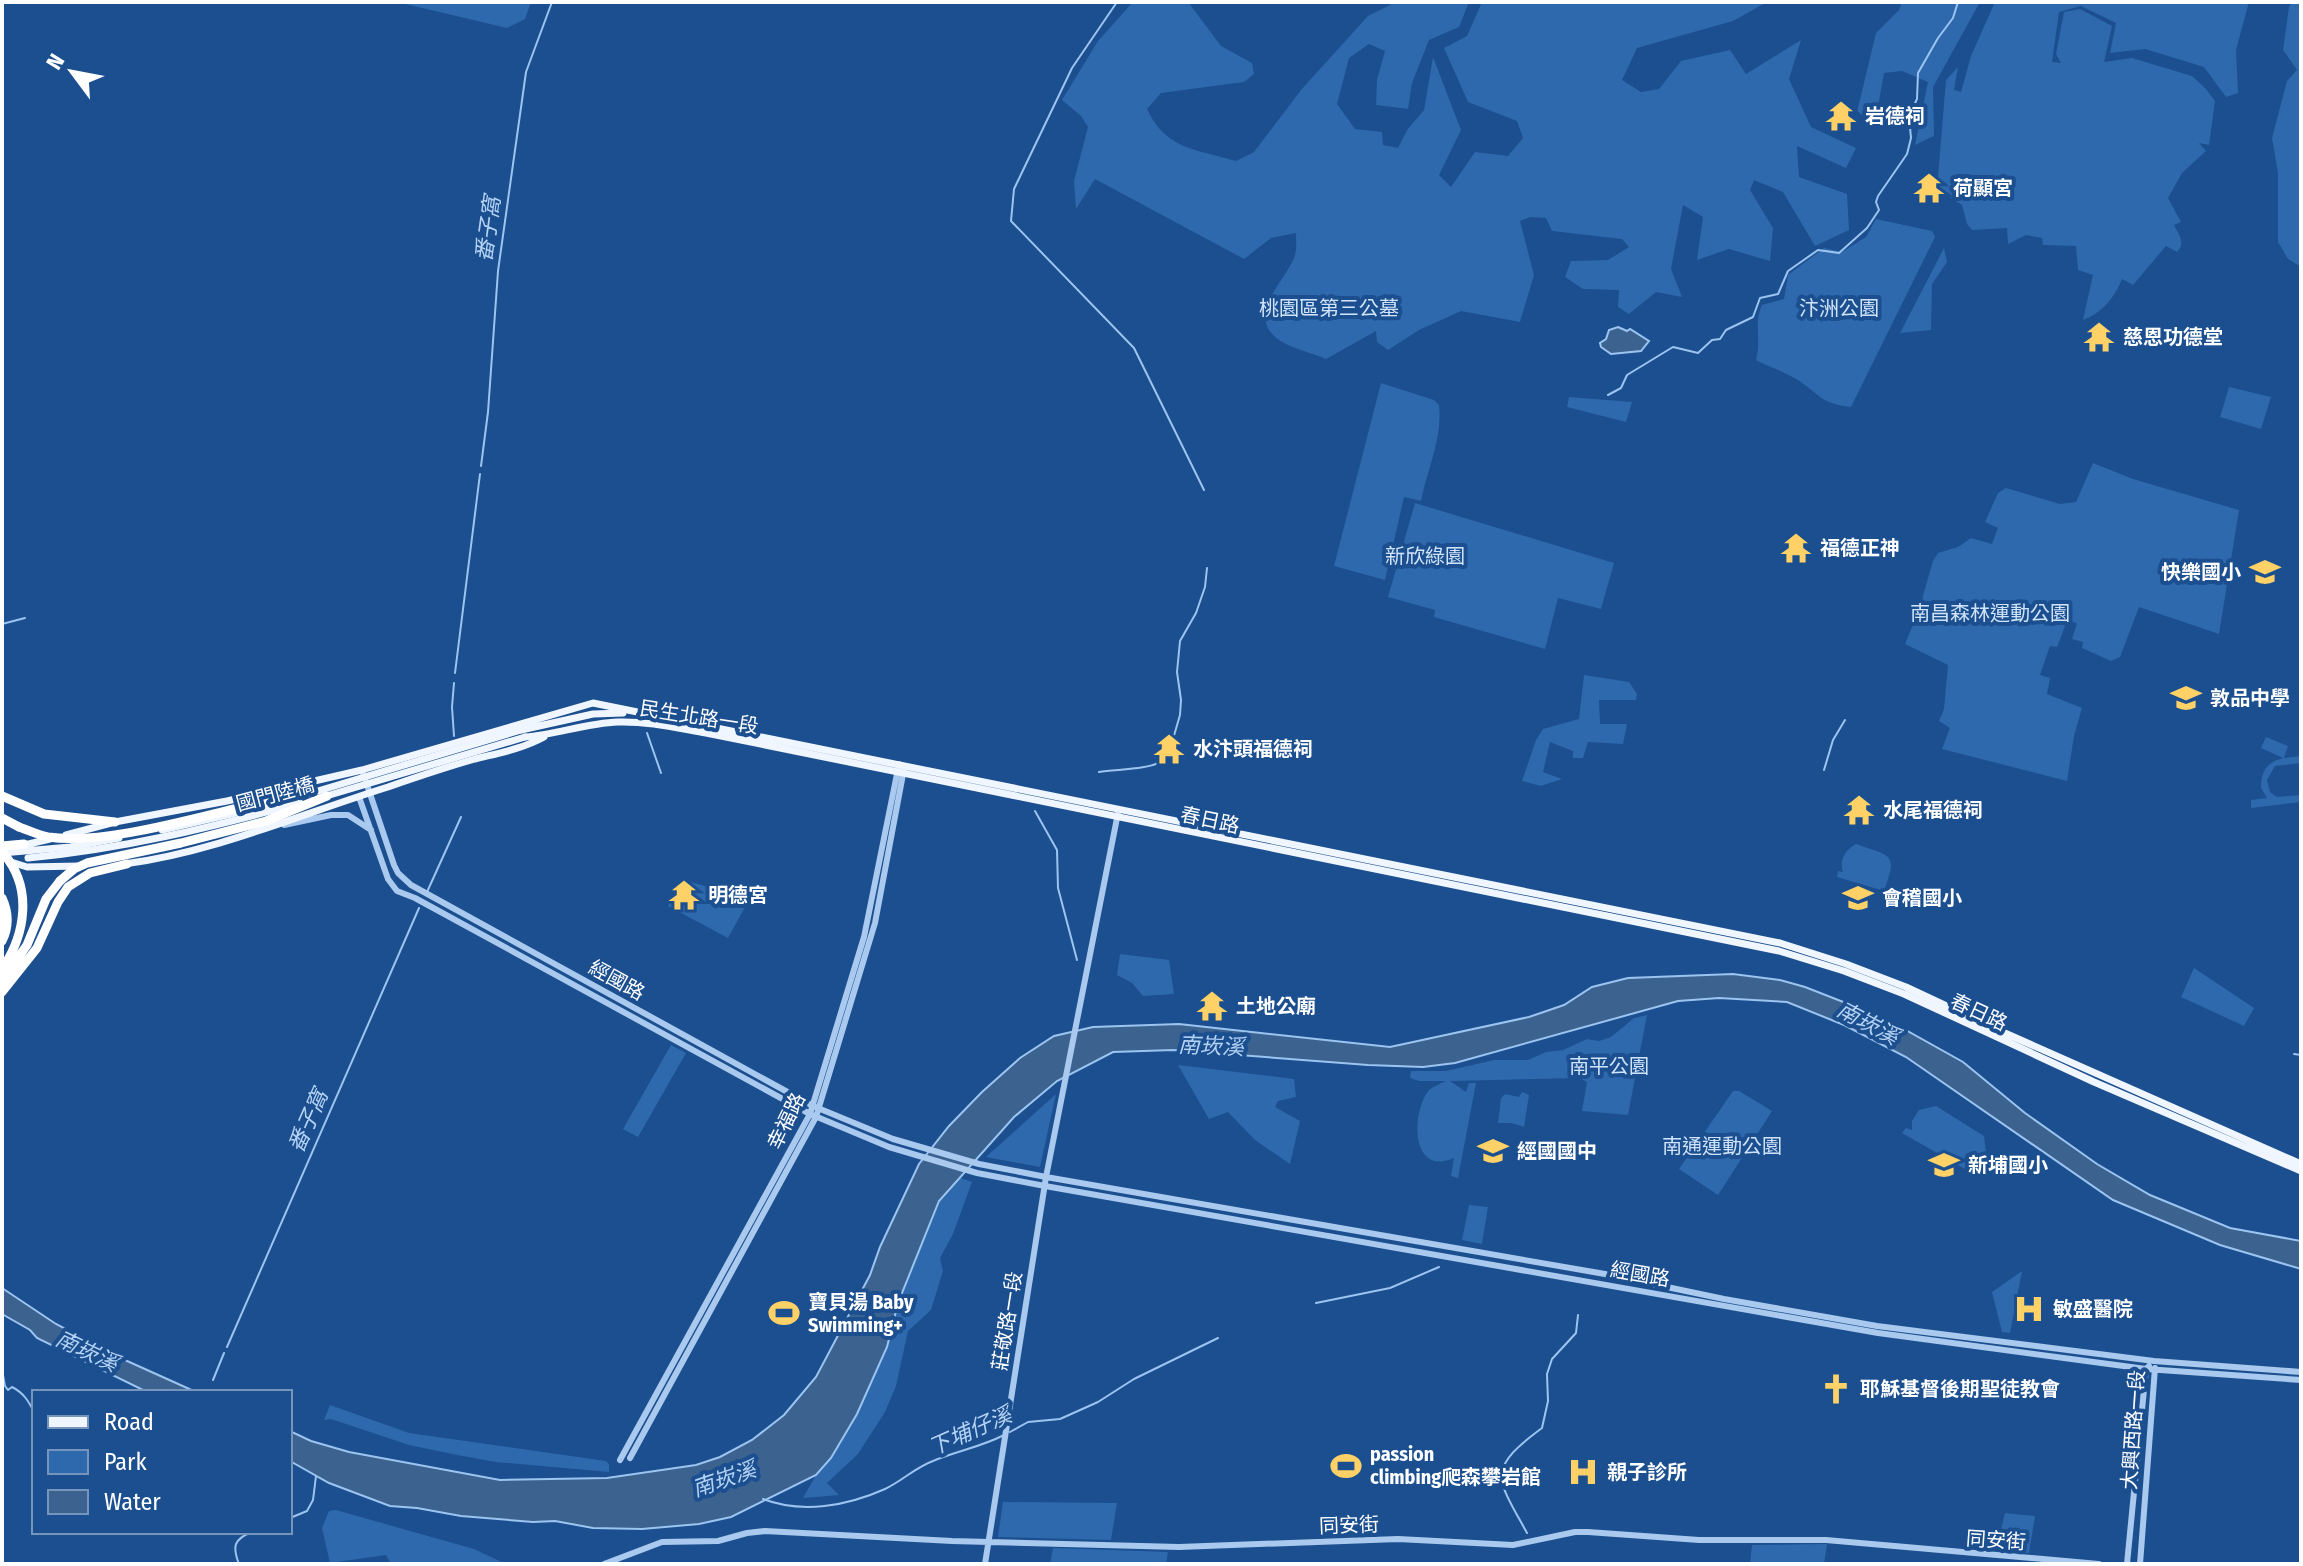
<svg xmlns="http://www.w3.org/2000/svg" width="2303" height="1566" font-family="'Fira Sans Condensed','Noto Sans TC',sans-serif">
	<rect width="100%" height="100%" fill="#1b4f8f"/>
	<path fill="#2e69ad" d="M397 2H531L525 19 507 28Z
		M1133 2H1188L1221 46 1252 63 1254 74 1244 82 1161 93 1147 109C1166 150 1196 149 1236 161L1254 152 1301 90 1368 16 1396 2H1469L1459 27 1429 40 1412 83 1408 109 1376 105 1377 80 1385 51 1369 44 1349 58 1337 104 1355 129 1382 132 1383 145 1398 148 1407 130 1424 110 1433 57 1461 130 1439 175 1451 187 1475 152 1508 156 1523 138 1517 121 1468 102 1444 48 1467 36 1482 2H1767L1733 21 1637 48 1622 80 1641 92 1659 89 1681 61 1730 50 1746 74 1801 40 1789 79 1811 127 1856 148 1846 168 1797 146 1799 177 1847 194 1849 230 1815 246 1783 192 1754 180 1750 190 1773 228 1770 261 1729 249 1697 260 1703 217 1683 205 1671 269 1682 297 1656 292 1629 314 1618 307 1619 290 1583 289 1565 277 1571 261 1608 260 1629 247 1622 239 1552 231 1546 218 1530 217 1520 221 1534 275 1520 322 1461 311 1419 330 1388 350 1377 342 1376 331 1326 359C1313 353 1290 348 1279 340 1245 315 1283 284 1294 258 1297 251 1296 241 1296 233L1271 238 1244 259 1095 179 1076 209 1074 181 1088 127 1081 116 1062 100 1098 41Z
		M1902 2H1980L1933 87 1934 136 1915 145 1928 82 1902 71 1884 73 1875 123 1857 112 1876 33 1899 10Z
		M1995 2H2249L2236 50 2238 93 2226 97 2204 67 2145 49 2110 53 2116 23 2081 6 2059 12 2052 62 2061 63 2056 54 2064 12 2080 9 2112 26 2104 62 2132 58 2192 76 2206 89 2215 101 2209 145 2199 143 2206 151 2182 173 2168 198 2181 222 2174 225C2179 235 2186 243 2177 252L2166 246 2133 285 2122 279C2115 297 2102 313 2083 320L2093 275 2078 270 2076 246 2043 245 2042 238 2026 235 2008 244 2007 228 1972 230 1967 224 1962 205 1937 188 1946 80 1958 67 1954 90 1961 92 1971 56Z
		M2292 2H2301V267L2288 259 2278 242V173L2272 138 2287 81 2297 70 2283 50 2289 7Z
		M1876 219 1932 231 1935 237 1851 407C1820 404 1819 393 1796 379 1783 371 1769 367 1756 360 1762 340 1753 324 1762 305L1784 299 1788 275 1824 248 1842 252 1866 237Z
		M1944 248 1947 262 1932 284 1931 330 1900 333Z
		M1381 383 1434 400 1439 405C1443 437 1427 470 1421 501L1404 497 1385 580 1334 566Z
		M2229 387 2271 397 2261 429 2220 417Z
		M1569 397 1632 402 1626 422 1567 407Z
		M2093 463 2133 479 2239 510 2219 634 2139 607 2120 657 2111 661 2082 648 2083 642 2072 639 2077 623 2067 621 2057 647 2050 646 2040 675 2050 678 2047 694 2082 708 2074 736 2067 781 1942 749 1950 728 1939 721 1944 709 1948 665 1905 644 1918 613 1933 561 1938 553 1958 547 1971 538 1992 544 1998 528 1985 522 1998 493 2006 488 2060 504 2076 502Z
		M1415 503 1614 563 1601 609 1558 598 1545 649 1434 617 1435 610 1388 597Z
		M1584 675 1629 682 1637 694 1636 700H1599L1600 724H1627L1623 744 1588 742 1583 758H1573V751L1550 742 1543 772 1562 779 1541 786 1522 781 1536 740 1543 729 1579 719Z
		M2266 737 2288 746 2284 758 2301 756V763L2275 766 2267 780 2270 792 2277 797 2301 795V802L2251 808V800L2267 798 2261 788C2261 771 2267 762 2283 758L2261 748Z
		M1856 844C1894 857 1897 854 1884 891L1837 877 1838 871 1843 872C1839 860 1845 850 1856 844Z
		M686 881 750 898 728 938 668 906 679 886Z
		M1120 954 1169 960 1174 994 1143 996 1132 983 1117 975Z
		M2194 968 2254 1008 2244 1026 2181 997Z
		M1647 1015 1628 1115 1582 1111 1587 1082 1579 1078 1450 1081 1466 1092 1469 1083H1476L1458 1178 1451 1176 1454 1158C1410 1177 1411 1112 1429 1090 1434 1086 1440 1084 1446 1081H1419L1410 1078 1411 1071H1446L1494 1060H1528L1546 1052 1563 1050 1587 1039 1599 1041 1611 1037 1634 1018Z
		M671 1045 686 1053 638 1137 623 1129Z
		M1178 1065 1294 1079 1296 1097 1278 1101 1275 1107 1300 1121 1290 1164 1255 1140 1228 1112 1209 1119Z
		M1733 1091H1739L1772 1111 1718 1195 1679 1169Z
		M1522 1092 1529 1095 1524 1127 1511 1123H1498L1501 1098 1505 1094 1519 1097Z
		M1056 1094 1040 1167 986 1157Z
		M1936 1106 1984 1136 1986 1152 1975 1165 1983 1170 1979 1177 1902 1133 1906 1128 1912 1130V1121L1919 1110Z
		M958 1177 972 1182 953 1234 940 1258 943 1271 931 1310 908 1331 896 1386 885 1412 858 1454 827 1483 839 1495 803 1498 816 1475 841 1443 870 1385 887 1347 898 1303 933 1214 939 1201Z
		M1469 1205 1488 1207 1482 1244 1462 1240Z
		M2022 1271 2010 1333 2002 1332 1992 1292Z
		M330 1405 409 1433 606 1461 609 1464V1472L496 1462 457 1455 409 1445 331 1419 324 1420Z
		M1003 1502 1117 1503 1111 1540 998 1537Z
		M336 1510 474 1549 506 1564H391L386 1555 330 1563 322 1528 329 1511Z
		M2005 1513 2035 1516 2029 1553 1996 1550Z
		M1827 1544 1824 1564H1750L1752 1545Z
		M1053 1548 1168 1552 1166 1564H1050Z"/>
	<path fill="#3c6290" stroke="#9cc4f0" stroke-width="2" d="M1618 327 1627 331 1630 329 1649 341 1641 351 1611 354 1601 347 1600 343 1606 339 1609 330Z
		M1733 974 1780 980 1805 987 1884 1018 1963 1062 2025 1113 2097 1164 2150 1195 2230 1228 2301 1241V1269L2220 1245 2113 1200 1906 1057 1844 1025 1787 1002 1719 998 1678 1001 1455 1063 1423 1067 1368 1065 1173 1050 1113 1052 1057 1081 1014 1117 939 1201 898 1303 887 1347 857 1414 831 1458 816 1475 731 1517 699 1524 642 1529 593 1528 555 1521 533 1522 461 1516 417 1508 390 1506 329 1483 290 1461V1431L311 1441 349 1452 500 1480 607 1478 696 1465 720 1457 752 1440 784 1415 816 1377 870 1275 880 1247 919 1164 949 1126 982 1092 1020 1058 1054 1036 1093 1027 1179 1024 1390 1047 1529 1017 1564 1005 1592 987 1628 978Z
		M2 1288 56 1324 116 1356 196 1392H147L37 1338 30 1330 2 1314Z"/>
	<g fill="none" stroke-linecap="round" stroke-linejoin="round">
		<path stroke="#9cc4f0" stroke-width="2" d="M1117 2 1072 68 1014 189 1011 221 1134 348 1204 490
			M1608 395 1621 388 1627 375 1673 347 1698 353 1712 340 1720 339 1726 330 1753 317 1760 298 1778 294 1788 271 1818 250 1839 253 1867 228 1879 210 1876 202 1878 196 1907 154 1911 138 1909 116 1917 99 1918 73 1938 38 1953 18 1958 2
			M481 466 488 412 498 271 526 72 552 2
			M2 624 25 618
			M455 673 480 474
			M647 733 661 773
			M454 736 452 707 454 683
			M1173 739 1180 715 1181 700 1177 672 1180 641 1196 613 1205 587 1207 568
			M1824 770 1833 740 1845 720
			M1099 772C1117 769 1148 770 1162 761
			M1035 811 1057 850 1058 888 1077 960
			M427 892 461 817
			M2294 1054 2301 1055
			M1316 1303 1390 1288 1439 1267
			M227 1347 419 908
			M2 1370 5 1386 8 1390 12 1387C24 1393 29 1402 34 1412
			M213 1380 224 1353
			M1010 1432 1028 1422 1060 1419 1098 1402 1134 1379 1218 1338
			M763 1499C802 1514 847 1506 885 1489 902 1481 916 1467 933 1461 957 1451 981 1447 1004 1435
			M290 1518 307 1511 313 1500 316 1476
			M1527 1533C1497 1478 1485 1470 1542 1428L1548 1401 1547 1374 1552 1359 1576 1333 1578 1315
			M1567 1563 1570 1564
			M239 1564C232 1546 234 1539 252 1532"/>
		<path stroke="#a9c9ee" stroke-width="6" d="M362 770 394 865 398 873 411 885 813 1106 893 1139 979 1164 1046 1177 1605 1274 1724 1299 1877 1326 2154 1361 2301 1372
			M359 797 388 879 397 891 415 898 810 1114 889 1147 977 1173 1045 1186 1878 1333 2146 1369 2301 1380
			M284 825 331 815H348L371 830
			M630 1458 816 1117 875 923 904 769
			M620 1460 810 1114 864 937 899 764
			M604 1564 662 1542 718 1541 747 1533 765 1531 952 1541 1179 1547 1398 1539 1513 1545 1575 1532H1588L1699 1540H1826L2099 1564
			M985 1564 1046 1177 1118 813
			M2127 1564 2146 1369 2149 1366
			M2140 1564 2155 1368"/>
		<path stroke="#f0f6ff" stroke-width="7" d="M521 730 593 714 623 713
			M525 737C556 735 586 723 618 722 647 721 677 728 706 733L1779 951 1844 971 1904 994 2094 1082 2301 1171
			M162 830 279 803
			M66 835 115 822 227 801 362 770 593 703 1780 943 1846 964 1906 987 1998 1030 2301 1164
			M20 846 50 839
			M2 853 70 847 119 838
			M11 862 27 867 80 866
			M124 864C215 852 301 814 388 787 417 777 446 767 475 759 499 753 522 749 544 737"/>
		<path stroke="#fff" stroke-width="9" d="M2 796 44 814 115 822
			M2 818 19 827
			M2 846 24 844
			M2 898C9 913 9 927 2 941
			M2 969C26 934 33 887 3 853
			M2 981 27 945 46 899 60 881
			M2 992 37 948 58 902 68 887 90 873 127 864"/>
		<path stroke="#f0f6ff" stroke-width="7" d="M323 797 525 737
			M288 800 521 730
			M28 858C122 849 209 828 300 803"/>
		<path stroke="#fff" stroke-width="9" d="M19 827C28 830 38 835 48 837 107 846 207 814 268 801L288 800
			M60 881 74 869 87 863 181 843 266 821 327 796"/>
	</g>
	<defs>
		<g id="temple-bare" transform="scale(2.4)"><path d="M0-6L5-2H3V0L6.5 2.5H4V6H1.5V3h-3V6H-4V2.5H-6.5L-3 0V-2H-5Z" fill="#ffd166" stroke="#1b4f8f" stroke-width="2.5" paint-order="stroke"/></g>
		<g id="school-bare" transform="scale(2.4)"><path d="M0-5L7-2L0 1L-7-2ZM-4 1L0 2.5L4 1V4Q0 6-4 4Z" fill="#ffd166" stroke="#1b4f8f" stroke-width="2.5" paint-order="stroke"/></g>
		<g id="hospital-bare" transform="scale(2.4)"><path d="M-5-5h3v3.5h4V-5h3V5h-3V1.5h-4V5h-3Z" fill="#ffd166" stroke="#1b4f8f" stroke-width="2.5" paint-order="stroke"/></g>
		<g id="stadium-bare" transform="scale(2.4)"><path d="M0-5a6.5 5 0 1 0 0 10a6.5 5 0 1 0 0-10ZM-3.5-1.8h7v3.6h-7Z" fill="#ffd166" stroke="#1b4f8f" stroke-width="2.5" paint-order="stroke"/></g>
		<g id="church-bare" transform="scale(2.4)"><path d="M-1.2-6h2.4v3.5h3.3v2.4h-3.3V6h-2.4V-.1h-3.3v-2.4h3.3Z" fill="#ffd166" stroke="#1b4f8f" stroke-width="2.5" paint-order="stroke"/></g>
	</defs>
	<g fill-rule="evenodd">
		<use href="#temple-bare" x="1841" y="116"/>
		<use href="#temple-bare" x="1929" y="188"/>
		<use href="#temple-bare" x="2099" y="337"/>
		<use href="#temple-bare" x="1796" y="548"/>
		<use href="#school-bare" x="2265" y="572"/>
		<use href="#school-bare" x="2186" y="698"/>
		<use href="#temple-bare" x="1169" y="749"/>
		<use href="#temple-bare" x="1859" y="810"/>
		<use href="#temple-bare" x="684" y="895"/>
		<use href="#school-bare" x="1858" y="898"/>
		<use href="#temple-bare" x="1212" y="1006"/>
		<use href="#school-bare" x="1493" y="1151"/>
		<use href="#school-bare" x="1944" y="1165"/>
		<use href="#hospital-bare" x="2029" y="1309"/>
		<use href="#stadium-bare" x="784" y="1313"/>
		<use href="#church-bare" x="1836" y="1389"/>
		<use href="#stadium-bare" x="1346" y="1466"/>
		<use href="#hospital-bare" x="1583" y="1472"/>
	</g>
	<g text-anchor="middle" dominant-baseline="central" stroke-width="8" stroke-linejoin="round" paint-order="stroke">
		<g font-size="20" font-weight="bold" fill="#fff" stroke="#1b4f8f" text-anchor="start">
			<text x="1865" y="116">岩德祠</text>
			<text x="1953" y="188">荷顯宮</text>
			<text x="2123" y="337">慈恩功德堂</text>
			<text x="1820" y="548">福德正神</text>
			<text x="2241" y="572" text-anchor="end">快樂國小</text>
			<text x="2210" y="698">敦品中學</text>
			<text x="1193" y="749">水汴頭福德祠</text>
			<text x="1883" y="810">水尾福德祠</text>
			<text x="708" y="895">明德宮</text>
			<text x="1882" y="898">會稽國小</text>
			<text x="1236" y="1006">土地公廟</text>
			<text x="1517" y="1151">經國國中</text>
			<text x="1968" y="1165">新埔國小</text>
			<text x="808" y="1302">寶貝湯 Baby<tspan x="808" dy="23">Swimming+</tspan></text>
			<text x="2053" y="1309">敏盛醫院</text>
			<text x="1860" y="1389">耶穌基督後期聖徒教會</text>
			<text x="1370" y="1454">passion<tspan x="1370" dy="23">climbing爬森攀岩館</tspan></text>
			<text x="1607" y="1472">親子診所</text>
		</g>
		<g font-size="20" fill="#cfe3fa" stroke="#1b4f8f">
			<text x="1329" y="308">桃園區第三公墓</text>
			<text x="1839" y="308">汴洲公園</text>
			<text x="1425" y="556">新欣綠園</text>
			<text x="1990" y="613">南昌森林運動公園</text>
			<text x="1609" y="1066">南平公園</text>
			<text x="1722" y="1146">南通運動公園</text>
		</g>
		<g font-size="20" fill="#fff" stroke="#1b4f8f">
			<text transform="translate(699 717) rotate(9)">民生北路一段</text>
			<text transform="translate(275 794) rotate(-15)">國門陸橋</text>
			<text transform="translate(1210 820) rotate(12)">春日路</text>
			<text transform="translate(617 980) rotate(29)">經國路</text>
			<text transform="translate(1979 1012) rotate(25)">春日路</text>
			<text transform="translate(786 1121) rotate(-64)">幸福路</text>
			<text transform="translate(1640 1274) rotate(10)">經國路</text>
			<text transform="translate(1007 1321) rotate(-81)">莊敬路一段</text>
			<text transform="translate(2133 1430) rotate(-86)">大興西路一段</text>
			<text transform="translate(1349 1525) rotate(-2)">同安街</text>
			<text transform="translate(1996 1540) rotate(4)">同安街</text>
		</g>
		<g font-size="22" font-style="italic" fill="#b5d3f5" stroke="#1b4f8f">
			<text transform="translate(488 229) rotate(-82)">番子窩</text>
			<text transform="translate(1868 1023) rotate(28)">南崁溪</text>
			<text transform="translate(1211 1046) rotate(2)">南崁溪</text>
			<text transform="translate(308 1121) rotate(-66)">番子窩</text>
			<text transform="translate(87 1351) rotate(25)">南崁溪</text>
			<text transform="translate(970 1431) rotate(-24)">下埔仔溪</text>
			<text transform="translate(724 1479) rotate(-19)">南崁溪</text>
		</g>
	</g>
	<rect width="2303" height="1566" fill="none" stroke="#ffffff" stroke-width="8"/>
	<rect x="32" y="1390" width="260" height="144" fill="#1b4f8f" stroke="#7695bc" stroke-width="2"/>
	<rect x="48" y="1416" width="40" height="12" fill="#f0f6ff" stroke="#7695bc" stroke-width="2"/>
	<text x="104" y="1430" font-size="24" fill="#ffffff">Road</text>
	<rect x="48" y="1450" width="40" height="24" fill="#2e69ad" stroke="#7695bc" stroke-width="2"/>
	<text x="104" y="1470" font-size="24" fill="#ffffff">Park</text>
	<rect x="48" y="1490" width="40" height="24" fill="#3c6290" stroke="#7695bc" stroke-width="2"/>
	<text x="104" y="1510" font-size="24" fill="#ffffff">Water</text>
	<g transform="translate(72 72) rotate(302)" stroke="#1b4f8f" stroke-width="6" paint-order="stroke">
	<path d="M0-6L14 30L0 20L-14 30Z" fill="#ffffff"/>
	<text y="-12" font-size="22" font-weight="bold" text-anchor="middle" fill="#ffffff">N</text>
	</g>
</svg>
